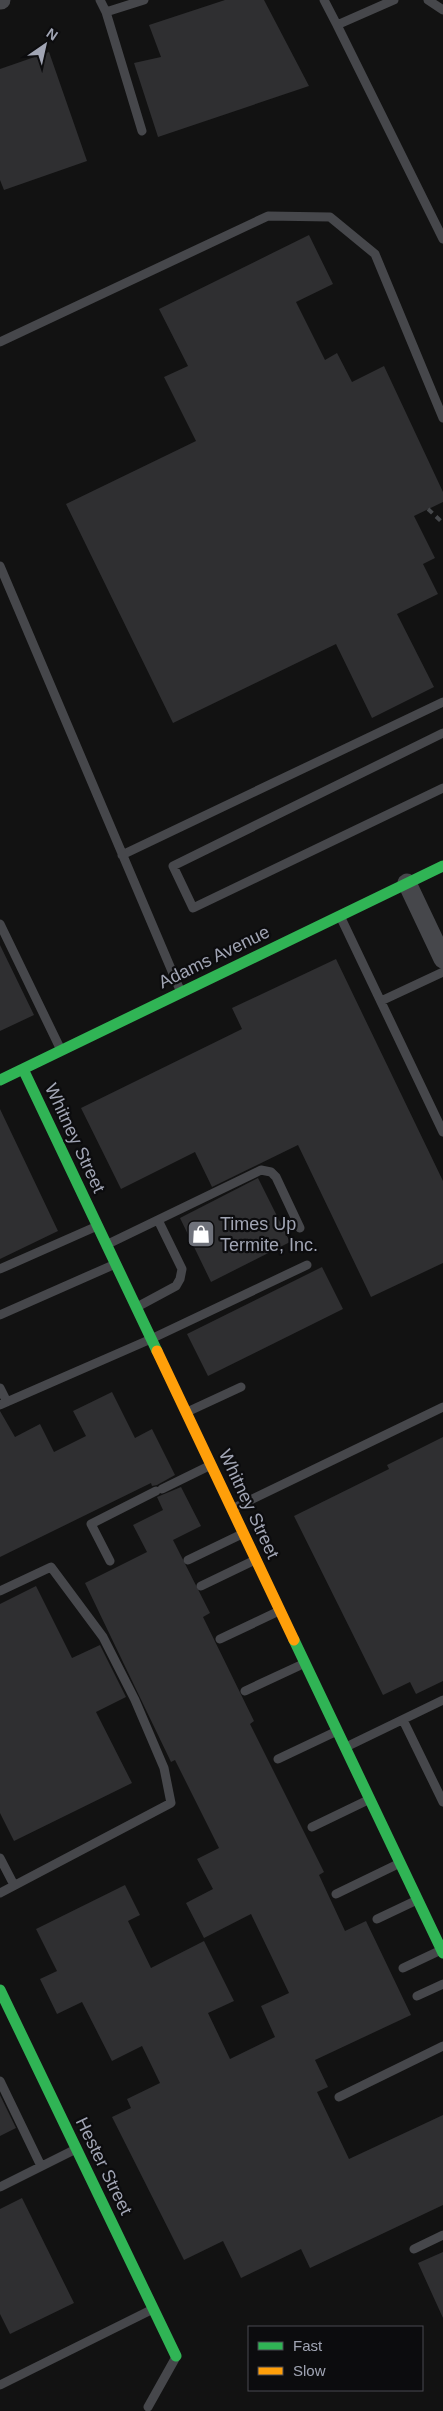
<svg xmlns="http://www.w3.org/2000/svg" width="443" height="2411" font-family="Arial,sans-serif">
	<rect width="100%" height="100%" fill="#121212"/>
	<path fill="#2f2f31" d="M225 0H264L309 86 158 137 134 63 161 57 149 25Z
		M49 52 87 161 4 190 0 180V69Z
		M309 235 333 284 296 302 325 360 337 353 352 382 384 366 443 492V502L414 516 435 558 423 564 438 594 397 614 434 687 372 718 336 644 173 723 66 504 196 441 164 377 188 366 159 309Z
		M0 945 34 1015 0 1031Z
		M336 959 443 1181V1263L371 1297 298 1145 212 1187 195 1152 121 1189 81 1108 242 1029 232 1008Z
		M0 1109 58 1231 0 1259Z
		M258 1178 290 1242 211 1282 180 1218Z
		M322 1267 343 1309 208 1376 187 1334Z
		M112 1392 135 1438 152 1429 175 1475 157 1485 152 1486 151 1483 0 1557V1411L15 1437 40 1424 54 1452 86 1436 73 1411Z
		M443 1437V1681L416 1694 410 1682 383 1695 294 1516 389 1469 387 1465Z
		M181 1487 201 1526 173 1540 210 1613 203 1617 254 1721 250 1724 324 1872 319 1875 345 1931 366 1921 411 2015 315 2060 328 2087 317 2092 349 2159 443 2115V2205L310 2268 301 2249 241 2278 223 2241 184 2260 112 2117 131 2108 127 2099 160 2083 142 2046 112 2061 82 2002 57 2014 40 1979 57 1971 36 1929 125 1885 140 1915 128 1921 151 1968 204 1941 234 2001 208 2013 230 2059 275 2037 261 2006 289 1993 251 1914 204 1938 186 1903 213 1889 197 1859 219 1848 175 1760 171 1762 85 1583 147 1552 133 1525 163 1510 157 1497Z
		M36 1586 72 1658 100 1645 126 1697 96 1712 132 1783 14 1841 0 1813V1604Z
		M0 2095 16 2128 0 2136Z
		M22 2198 74 2303 10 2334 0 2314V2209Z
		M443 2252V2318L418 2263Z"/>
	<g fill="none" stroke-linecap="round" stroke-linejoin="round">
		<path stroke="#46474b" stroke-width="9" d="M100 0 106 12 144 0
			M324 0 337 25
			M394 0 337 25 443 239
			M428 0 443 10
			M106 12 142 131
			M0 342 268 216 330 217 375 254 443 418
			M0 566 180 990
			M443 733 173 866 193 908 443 788
			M122 855 443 702
			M341 918 443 1132
			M0 924 60 1048
			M381 1001 443 972
			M108 1244 261 1170 271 1172 276 1177 300 1228
			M0 1269 95 1227
			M137 1307 176 1286 180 1279 182 1269 158 1220
			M0 1315 113 1265
			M0 1388 7 1402
			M0 1405 151 1339 307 1265
			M187 1412 241 1387
			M162 1489 209 1466
			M234 1508 443 1407
			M188 1560 242 1534
			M110 1561 91 1524 156 1491
			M201 1586 255 1560
			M0 1591 51 1567 103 1637 135 1700 164 1768 171 1803 0 1893
			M220 1639 279 1611
			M245 1691 303 1664
			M403 1720 443 1802
			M346 1747 443 1700
			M278 1759 335 1732
			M312 1827 368 1800
			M0 1858 14 1885
			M336 1894 398 1864
			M377 1919 415 1901
			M403 1968 439 1951
			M417 1996 443 1984
			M0 2081 41 2166
			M339 2097 443 2046
			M0 2187 74 2150
			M414 2249 443 2235
			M0 2385 151 2310
			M148 2407 176 2357"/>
		<path stroke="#46474b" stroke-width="19" d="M0 0H1
			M407 883 443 959"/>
		<path stroke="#30b455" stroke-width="11" d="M23 1069 157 1351
			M0 1080 443 866
			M294 1640 443 1953
			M0 1990 176 2356"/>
		<path stroke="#ff9f0a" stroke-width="11" d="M157 1351 294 1640"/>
		<path stroke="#46484b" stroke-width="4" stroke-dasharray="6 5" stroke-linecap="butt" d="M428 509 443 523"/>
	</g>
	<defs>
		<g id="shop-square" transform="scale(1.4375)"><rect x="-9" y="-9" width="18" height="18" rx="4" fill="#6f727b" stroke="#0c0c0e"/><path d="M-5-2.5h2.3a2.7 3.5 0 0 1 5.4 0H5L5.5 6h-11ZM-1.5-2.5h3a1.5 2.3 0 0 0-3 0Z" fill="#fff"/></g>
	</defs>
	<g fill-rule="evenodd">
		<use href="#shop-square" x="201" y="1234"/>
	</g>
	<g text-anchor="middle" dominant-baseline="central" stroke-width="4.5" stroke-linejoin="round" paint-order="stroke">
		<g font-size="18" fill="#a1a5b4" stroke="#0c0c0e">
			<text transform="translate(214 957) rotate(-26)">Adams Avenue</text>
			<text transform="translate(75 1138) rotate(65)">Whitney Street</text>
			<text transform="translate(249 1504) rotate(65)">Whitney Street</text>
			<text transform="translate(104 2166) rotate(64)">Hester Street</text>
		</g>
		<g font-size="18" fill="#a1a5b4" stroke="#0c0c0e" text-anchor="start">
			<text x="220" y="1224">Times Up<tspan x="220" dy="21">Termite, Inc.</tspan></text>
		</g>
	</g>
	<rect x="248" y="2326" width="175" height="65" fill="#0c0c0e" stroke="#484950"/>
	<rect x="258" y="2342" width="25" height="8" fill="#30b455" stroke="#484950"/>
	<text x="293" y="2351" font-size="15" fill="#a1a5b4">Fast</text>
	<rect x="258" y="2367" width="25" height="8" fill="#ff9f0a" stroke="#484950"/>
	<text x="293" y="2376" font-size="15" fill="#a1a5b4">Slow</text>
	<g transform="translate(45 45) rotate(34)" stroke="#0c0c0e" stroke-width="4" paint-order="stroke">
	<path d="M0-4L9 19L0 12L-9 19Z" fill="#a1a5b4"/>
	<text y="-8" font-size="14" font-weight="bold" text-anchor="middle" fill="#a1a5b4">N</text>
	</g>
</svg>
